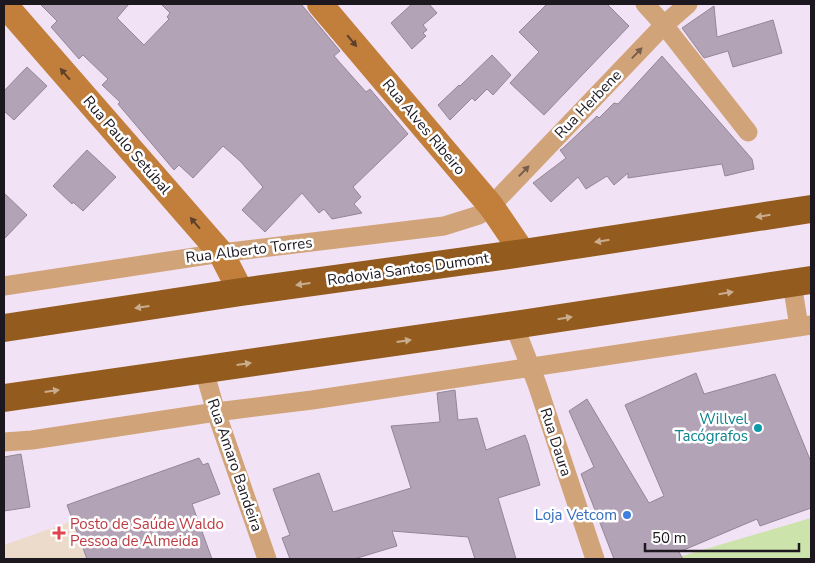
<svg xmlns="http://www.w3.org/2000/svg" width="815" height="563" font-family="'Nunito Sans',sans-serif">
	<rect width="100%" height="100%" fill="#f2e2f5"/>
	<path fill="#ecdbca" d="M75 520 89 559H4V545Z"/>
	<path fill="#cce3ab" d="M811 518V559H671L689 554Z"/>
	<path fill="#b3a3b6" stroke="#948597" d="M40 4H129L117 18 144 45 169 19 167 17 170 13 161 4H301L340 51 334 56 366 92 370 89 408 134 353 187 361 197 354 204 362 213 332 219 324 209 319 213 302 193 265 232 242 210 263 187 240 161 223 146 193 178 179 165 174 170 118 104 120 102 102 85 108 79 83 55 79 59 51 27 57 21Z
		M412 4H429L437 13 423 25 427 30 423 33 426 36 412 49 391 23Z
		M547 4H607L629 26 544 115 510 83 539 52 519 32Z
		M714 6 717 37 773 20 782 53 733 67 728 51 704 58 682 28Z
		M492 55 511 75 493 95 487 89 475 101 472 98 450 120 438 105 459 85 460 86Z
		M662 56 752 159 754 169 725 176 722 164 628 178V173L614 185 607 176 586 189 578 177 551 202 533 183 566 158 560 150 562 149 597 116 599 118 614 103 618 104Z
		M27 67 47 86 14 120 4 111V91Z
		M87 150 116 177 83 211 73 202 72 204 53 186Z
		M4 193 27 215 4 239Z
		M696 373 704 394 775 374 811 462V508L760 526 757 519 679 552 683 559H614L581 474 594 467 569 411 587 399 649 503 664 496 625 405Z
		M455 390 458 420 477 418 486 450 525 435 528 443 540 485 498 498 516 559H475L468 537 392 531 397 546 354 559H290L282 538 290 535 273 489 319 473 333 512 411 488 391 426 440 422 437 393Z
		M21 454 30 507 4 511V457Z
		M199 458 203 465 208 463 220 494 192 504 212 559H87L67 505Z"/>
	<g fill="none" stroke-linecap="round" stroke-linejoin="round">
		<path stroke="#d1a379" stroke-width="19" d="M645 4 664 25 748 132
			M792 283 799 327
			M4 286 221 253 444 226 479 215 491 206 664 25 688 4
			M514 325 537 384 595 559
			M204 370 216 412 267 559
			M4 442 32 440 216 412 312 400 811 325"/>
		<path stroke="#c27f3b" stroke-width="26" d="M4 4 221 253 241 292
			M320 4 491 206 523 253"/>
		<path stroke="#935b1e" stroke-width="28" d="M4 328 241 292 523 253 811 209
			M4 398 514 325 811 280"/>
	</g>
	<defs><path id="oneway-solid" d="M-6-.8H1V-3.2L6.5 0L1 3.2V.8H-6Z" transform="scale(1.25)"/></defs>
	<g fill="#5f412a">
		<use href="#oneway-solid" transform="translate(352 41) rotate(50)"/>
		<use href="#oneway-solid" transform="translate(65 74) rotate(-131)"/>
		<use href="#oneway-solid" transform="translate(195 223) rotate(-131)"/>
	</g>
	<g fill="#775e4c">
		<use href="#oneway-solid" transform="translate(637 53) rotate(-46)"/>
		<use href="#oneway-solid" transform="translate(524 171) rotate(-46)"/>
	</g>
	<g fill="#c9ad8e">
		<use href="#oneway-solid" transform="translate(763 216) rotate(171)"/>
		<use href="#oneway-solid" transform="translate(602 241) rotate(171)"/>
		<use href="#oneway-solid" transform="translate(303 284) rotate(172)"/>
		<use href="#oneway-solid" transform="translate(726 293) rotate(-9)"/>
		<use href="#oneway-solid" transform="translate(142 307) rotate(172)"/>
		<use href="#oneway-solid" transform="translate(565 318) rotate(-9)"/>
		<use href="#oneway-solid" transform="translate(404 341) rotate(-8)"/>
		<use href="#oneway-solid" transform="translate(244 364) rotate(-8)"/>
		<use href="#oneway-solid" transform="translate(52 391) rotate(-8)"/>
	</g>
	<circle fill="#0f9aa8" stroke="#fff" stroke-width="2" cx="758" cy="428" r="5"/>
	<circle fill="#3f7fe0" stroke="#fff" stroke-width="2" cx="627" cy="515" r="5"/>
	<path fill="#e0444e" stroke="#fff" stroke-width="2" d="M56.5 525.5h5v5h5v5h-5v5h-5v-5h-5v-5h5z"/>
	<g text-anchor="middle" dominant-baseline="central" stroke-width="5" stroke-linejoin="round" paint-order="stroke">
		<g font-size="15" fill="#1d181f" stroke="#fff">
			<text transform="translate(588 104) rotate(-46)">Rua Herbene</text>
			<text transform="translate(424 127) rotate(50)">Rua Alves Ribeiro</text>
			<text transform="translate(127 145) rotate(49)">Rua Paulo Setúbal</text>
			<text transform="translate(249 250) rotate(-7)">Rua Alberto Torres</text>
			<text transform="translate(408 269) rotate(-8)">Rodovia Santos Dumont</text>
			<text transform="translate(556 442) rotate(72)">Rua Daura</text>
			<text transform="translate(235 465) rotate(71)">Rua Amaro Bandeira</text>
		</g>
		<g font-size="15" fill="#0d838f" stroke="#fff" text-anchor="end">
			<text x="748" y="419">Willvel<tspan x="748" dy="17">Tacógrafos</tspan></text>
		</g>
		<g font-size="15" fill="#366cbe" stroke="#fff" text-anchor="end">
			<text x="617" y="515">Loja Vetcom</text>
		</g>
		<g font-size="15" fill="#be3a42" stroke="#fff" text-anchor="start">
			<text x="70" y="524">Posto de Saúde Waldo<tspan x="70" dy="17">Pessoa de Almeida</tspan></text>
		</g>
	</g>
	<rect width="815" height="563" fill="none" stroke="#1d181f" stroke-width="10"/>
	<path d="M645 543v8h154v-8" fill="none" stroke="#1d181f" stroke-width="2.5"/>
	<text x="652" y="543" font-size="15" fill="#1d181f" stroke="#ffffff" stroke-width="4" paint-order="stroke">50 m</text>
</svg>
